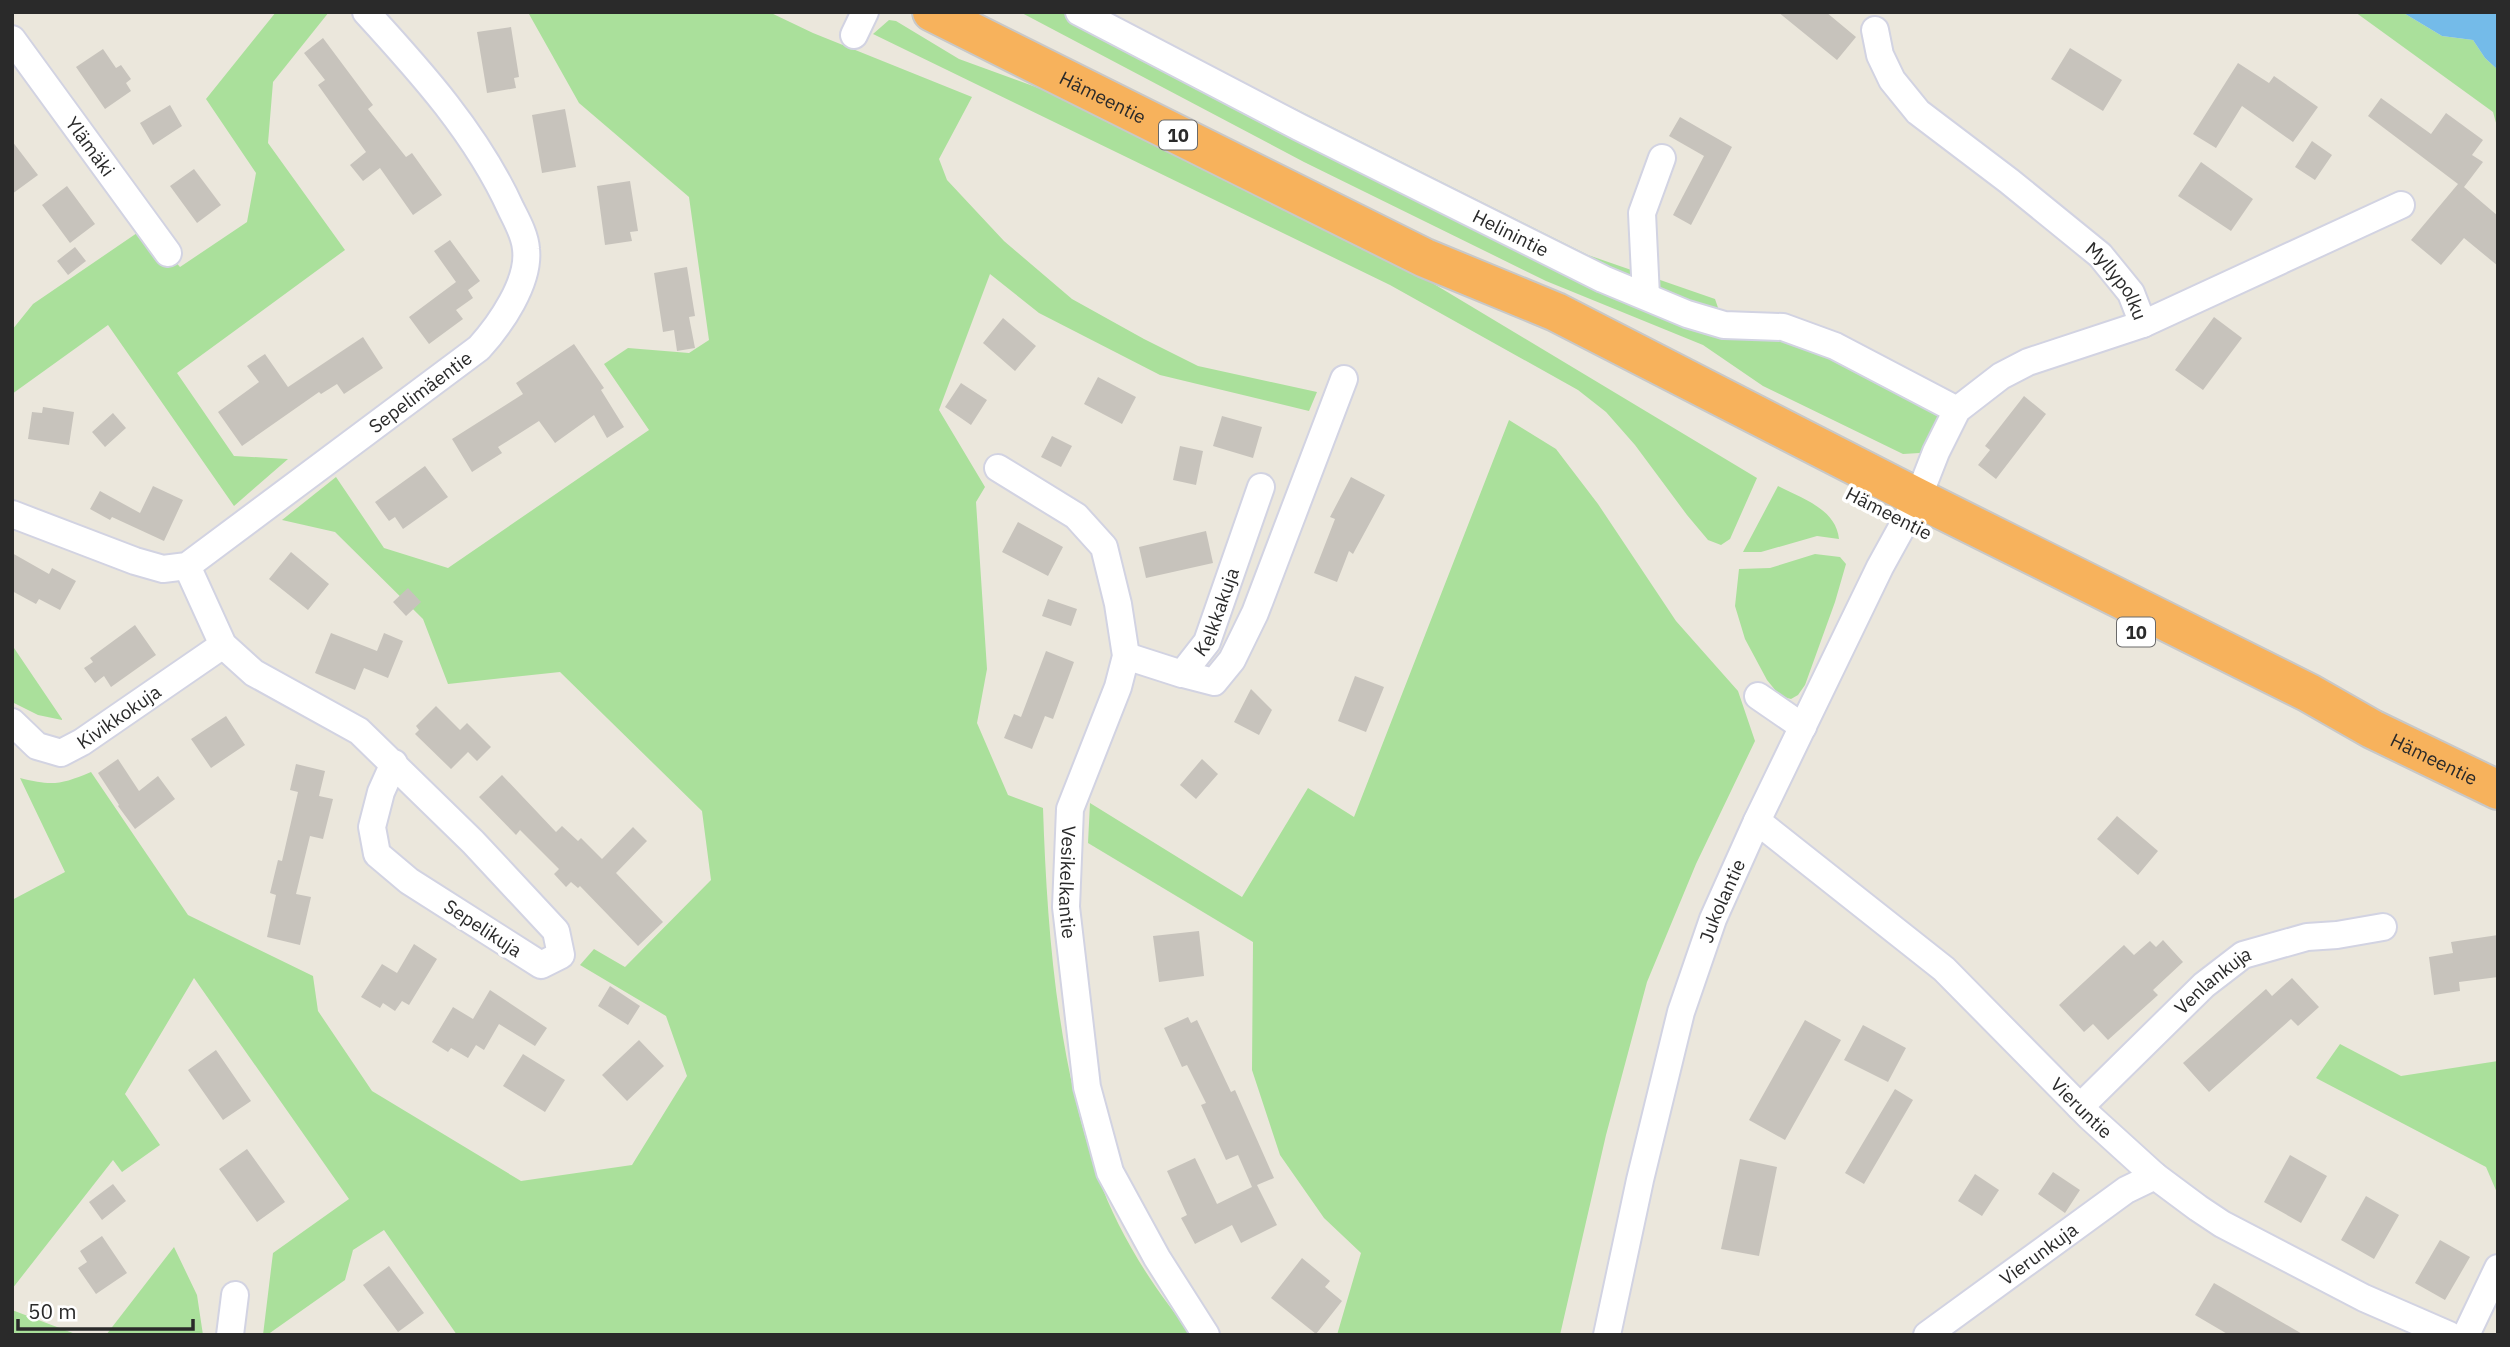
<svg xmlns="http://www.w3.org/2000/svg" width="2510" height="1347" font-family="'IBM Plex Sans',sans-serif">
	<rect width="100%" height="100%" fill="#ebe7dc"/>
	<path fill="#aae09b" d="M276 12H329L273 82 268 143 345 250 177 373 234 456 288 459 234 506 108 325 12 394V330L33 304 137 233 159 260 168 253 180 267 247 222 256 173 206 99Z
		M522 12H769L813 33 972 97 939 159 947 180 1004 241 1072 299 1144 339 1198 366 1317 392 1309 411 1160 375 1039 313 990 274 939 410 985 487 976 502 987 669 977 723 1008 795 1043 808C1047 930 1057 1060 1098 1176 1117 1231 1155 1292 1193 1335H457L384 1230 353 1250 345 1280 267 1335H263L273 1253 349 1199 194 978 125 1094 160 1145 122 1172 113 1160 12 1289V900L65 872 20 778C52 786 60 785 91 772L188 915 313 976 318 1011 372 1091 521 1181 632 1165 687 1076 666 1016 580 965 594 949 625 967 711 880 702 811 560 672 448 684 423 619 335 532 282 520 336 477 384 548 448 568 649 430 604 364 628 348 689 353 709 340 689 197 579 103 529 14Z
		M1020 12H1102L1588 255 1715 299 1724 325 1835 346 1957 410 1936 452 1903 454 1763 386 1703 345 1546 281 1304 162Z
		M2355 12H2402L2442 36 2473 40 2485 58 2498 70V130L2493 112Z
		M889 20 896 21 959 59 1044 90 1409 269 1757 478 1730 539 1721 545 1708 540 1687 515 1635 445 1606 412 1578 390 1390 285 873 34Z
		M1509 420 1556 449 1598 504 1676 621 1738 691 1755 741 1696 864 1647 982 1606 1135 1560 1335H1337L1361 1253 1324 1218 1280 1155 1252 1070 1253 942 1088 843 1090 803 1242 897 1308 788 1354 817Z
		M1778 486C1803 499 1836 509 1839 539L1817 536 1761 552H1743Z
		M1815 554 1840 557 1846 564 1835 602 1805 685 1798 695 1791 699 1780 696 1767 680 1745 639 1735 606 1739 569 1770 568Z
		M12 645 62 719V720L38 715 12 702Z
		M2340 1044 2401 1076 2498 1061V1195L2486 1167 2316 1078Z
		M174 1247 197 1295 203 1335H106Z
		M12 1310 78 1335H12Z"/>
	<path fill="#74bbe9" d="M2402 12H2498V70L2485 58 2473 40 2442 36Z"/>
	<path fill="#c7c3bc" d="M1778 12H1826L1856 37 1837 60Z
		M511 27 519 77 514 78 516 88 487 93 477 32Z
		M323 38 373 105 368 109 406 157 412 153 442 195 413 215 380 168 363 181 350 165 366 152 318 85 325 80 304 53Z
		M2070 48 2122 80 2103 111 2051 79Z
		M103 49 116 68 121 65 131 79 126 83 131 91 105 109 76 67Z
		M2238 63 2269 83 2274 76 2318 107 2293 142 2242 106 2216 148 2193 134Z
		M2381 98 2431 134 2446 113 2483 140 2472 155 2483 162 2464 187 2498 216V266L2464 238 2441 265 2411 240 2458 184 2368 116Z
		M170 105 182 126 153 145 140 123Z
		M565 109 576 167 542 173 532 115Z
		M1680 117 1732 147 1691 225 1673 215 1704 156 1669 136Z
		M12 141 38 175 12 194Z
		M2312 141 2332 155 2315 180 2295 167Z
		M2201 162 2253 199 2231 231 2178 196Z
		M194 169 221 205 197 223 170 186Z
		M630 181 638 231 630 232 632 241 605 245 597 186Z
		M67 186 95 224 70 243 42 205Z
		M450 240 480 281 468 290 473 298 456 310 463 319 429 344 409 317 456 282 434 251Z
		M75 247 86 261 68 275 57 261Z
		M687 267 695 316 689 317 695 348 677 351 674 330 663 332 654 273Z
		M2214 317 2242 338 2203 390 2175 370Z
		M1003 318 1036 346 1015 371 983 343Z
		M363 337 383 368 344 394 337 384 321 394 319 392 242 446 218 412 259 382 247 366 265 354 288 387Z
		M574 344 604 388 601 390 624 427 607 438 594 415 555 443 539 421 498 447 502 453 472 472 452 439 523 394 516 383Z
		M1098 377 1136 397 1122 424 1084 404Z
		M961 383 987 400 971 425 945 407Z
		M2024 396 2046 414 1996 479 1978 465 1990 450 1985 446Z
		M43 407 74 412 69 445 28 439 32 412 42 413Z
		M113 413 126 428 105 447 92 432Z
		M1222 416 1262 427 1253 458 1213 446Z
		M1052 436 1072 446 1061 467 1041 457Z
		M1180 446 1203 451 1196 485 1173 480Z
		M425 466 448 497 403 529 395 517 389 521 375 502Z
		M1351 477 1385 495 1353 554 1349 551 1337 582 1314 573 1335 519 1330 517Z
		M153 486 183 500 164 541 112 517 110 520 90 509 100 491 140 513Z
		M1018 522 1063 547 1048 576 1002 552Z
		M1206 531 1213 563 1146 578 1139 547Z
		M291 552 329 584 308 610 269 579Z
		M12 553 49 574 52 568 76 581 60 610 39 599 36 604 12 591Z
		M408 588 421 602 406 616 393 602Z
		M1048 599 1077 609 1071 626 1042 616Z
		M135 625 156 655 111 687 104 676 95 683 84 668 93 662 90 658Z
		M331 633 377 651 384 633 403 641 388 678 364 668 355 690 315 673Z
		M1046 651 1074 662 1053 719 1045 716 1032 749 1004 738 1014 714 1021 717Z
		M1355 676 1384 687 1366 732 1338 721Z
		M1251 689 1272 710 1259 735 1234 722Z
		M436 706 460 730 467 723 491 747 477 761 468 752 451 769 415 734 419 730 416 726Z
		M226 716 245 745 211 768 191 739Z
		M118 759 139 791 158 776 175 799 135 829 118 806 119 805 98 773Z
		M1202 759 1218 774 1196 799 1180 785Z
		M296 764 325 771 319 796 333 799 323 839 310 836 296 894 311 897 300 945 267 937 276 895 270 893 278 860 282 861 298 792 290 790Z
		M502 775 556 832 562 826 578 841 581 838 602 859 633 827 647 841 616 873 663 922 638 946 580 886 578 888 571 882 566 887 554 874 559 869 520 830 516 835 479 797Z
		M2117 816 2158 851 2138 875 2097 839Z
		M1199 931 1204 976 1159 982 1153 936Z
		M2498 935V977L2459 982 2460 991 2434 995 2429 957 2453 953 2451 942Z
		M2163 940 2183 962 2153 990 2158 995 2108 1040 2093 1024 2084 1032 2059 1005 2124 945 2134 955 2150 941 2156 947Z
		M414 944 437 959 409 1005 402 1001 395 1011 383 1003 380 1008 361 997 382 964 397 973Z
		M2292 978 2319 1007 2298 1026 2291 1019 2209 1092 2183 1063 2266 989 2272 996Z
		M610 986 640 1006 628 1025 598 1006Z
		M490 990 547 1028 535 1046 499 1024 484 1050 476 1045 468 1058 451 1048 448 1052 432 1042 453 1007 473 1019Z
		M1188 1017 1191 1023 1197 1020 1231 1092 1235 1090 1274 1178 1257 1185 1277 1225 1241 1243 1232 1225 1195 1244 1181 1218 1187 1215 1167 1171 1195 1158 1217 1204 1252 1187 1238 1155 1226 1160 1201 1105 1206 1103 1187 1065 1182 1067 1164 1028Z
		M1805 1020 1841 1040 1785 1140 1749 1120Z
		M1863 1025 1906 1048 1888 1082 1844 1060Z
		M639 1040 664 1066 627 1101 602 1075Z
		M216 1050 251 1101 223 1120 188 1070Z
		M523 1054 565 1080 545 1112 503 1086Z
		M1895 1089 1913 1100 1864 1184 1845 1173Z
		M247 1149 285 1202 257 1222 219 1169Z
		M2290 1155 2327 1176 2301 1223 2264 1202Z
		M1740 1159 1777 1167 1759 1256 1721 1249Z
		M2053 1172 2080 1190 2065 1213 2038 1194Z
		M1975 1174 1999 1190 1982 1216 1958 1201Z
		M113 1184 126 1201 102 1220 89 1202Z
		M2366 1196 2399 1215 2374 1259 2341 1240Z
		M102 1236 127 1273 96 1294 78 1268 87 1262 80 1251Z
		M2440 1240 2470 1257 2445 1300 2415 1283Z
		M1302 1258 1330 1281 1325 1287 1342 1301 1316 1334 1271 1298Z
		M389 1266 424 1313 398 1332 363 1285Z
		M2214 1283 2304 1335H2229L2195 1315Z"/>
	<g fill="none" stroke-linecap="round" stroke-linejoin="round">
		<g stroke="#d2d3e2" stroke-width="30">
			<g id="minor">
				<path id="s1" d="M1079 12 1299 127 1603 279 1687 314 1724 325 1783 327 1835 346 1957 410"/>
				<path id="s2" d="M1875 30 1880 55 1892 80 1918 112 2009 181 2100 255 2131 293 2143 324"/>
				<path d="M854 35 865 12"/>
				<path id="s3" d="M12 39 168 253"/>
				<path d="M1646 296 1642 213 1662 158"/>
				<path id="s4" d="M998 468 1076 516 1104 547 1118 604 1126 656 1118 687 1070 809 1066 907 1087 1087 1110 1172 1157 1258 1206 1335"/>
				<path id="s5" d="M12 514 135 561 163 569 187 566 479 348C500 325 530 282 526 249 525 235 517 221 511 209 477 134 421 72 366 12"/>
				<path d="M187 566 223 645 254 673 359 731 473 842 556 931 561 955 541 965 409 881 377 854 372 827 381 792 394 763"/>
				<path id="s6" d="M1126 656 1182 674 1207 642 1261 487"/>
				<path d="M1183 674 1214 682 1232 660 1255 613 1344 379"/>
				<path d="M1758 696 1803 727"/>
				<path id="s7" d="M12 722 37 746 61 753 82 742 223 645"/>
				<path id="s8" d="M1757 821 1944 969 2090 1117 2155 1176 2198 1208 2222 1224 2364 1298 2449 1335"/>
				<path id="s9" d="M2080 1107 2204 985 2243 955 2307 937 2337 935 2383 927"/>
				<path d="M230 1335 235 1295"/>
				<path id="s10" d="M1607 1335 1640 1180 1681 1012 1713 919 1757 821 1880 567 1918 498 1936 452 1957 410 2001 376 2028 362 2143 324 2401 205"/>
				<path id="s11" d="M1927 1335 2126 1190 2155 1176"/>
				<path d="M2466 1335 2498 1268"/>
			</g>
		</g>
		<g stroke="#c8c8c8" stroke-width="42">
			<g id="highway">
				<path id="s12" d="M932 12 1425 258 1556 312 1918 498 2309 693 2372 729 2498 790"/>
			</g>
		</g>
		<use href="#minor" stroke="#fff" stroke-width="26"/>
		<use href="#highway" stroke="#f7b25c" stroke-width="38"/>
	</g>
	<g text-anchor="middle" dominant-baseline="central" stroke-width="7" stroke-linejoin="round" paint-order="stroke">
		<g fill="#fff" stroke="#6a6a6a" stroke-width="2">
			<rect x="1159" y="120.5" width="38" height="29" rx="5"/>
			<rect x="2117" y="617.5" width="38" height="29" rx="5"/>
		</g>
		<g font-size="18" font-weight="bold" fill="#2a2a2a">
			<text x="1178" y="135">10</text>
			<text x="2136" y="632">10</text>
		</g>
		<g font-size="19" fill="#2a2a2a" stroke="#fff">
			<text stroke="none"><textPath href="#s12" startOffset="191">Hämeentie</textPath></text>
			<text stroke="none"><textPath href="#s3" startOffset="133">Ylämäki</textPath></text>
			<text stroke="none"><textPath href="#s1" startOffset="485">Helinintie</textPath></text>
			<text stroke="none"><textPath href="#s2" startOffset="357">Myllypolku</textPath></text>
			<text stroke="none"><textPath href="#s5" startOffset="476">Sepelimäentie</textPath></text>
			<text transform="translate(1889 513) rotate(27)">Hämeentie</text>
			<text stroke="none"><textPath href="#s6" startOffset="131">Kelkkakuja</textPath></text>
			<text stroke="none"><textPath href="#s7" startOffset="128">Kivikkokuja</textPath></text>
			<text stroke="none"><textPath href="#s12" startOffset="1678">Hämeentie</textPath></text>
			<text stroke="none"><textPath href="#s4" startOffset="481">Vesikelkantie</textPath></text>
			<text stroke="none"><textPath href="#s10" startOffset="450">Jukolantie</textPath></text>
			<text transform="translate(483 928) rotate(33)">Sepelikuja</text>
			<text stroke="none"><textPath href="#s9" startOffset="184">Venlankuja</textPath></text>
			<text stroke="none"><textPath href="#s8" startOffset="434">Vieruntie</textPath></text>
			<text stroke="none"><textPath href="#s11" startOffset="138">Vierunkuja</textPath></text>
		</g>
	</g>
	<rect width="2510" height="1347" fill="none" stroke="#2a2a2a" stroke-width="28"/>
	<path d="M18 1319v10h175v-10" fill="none" stroke="#2a2a2a" stroke-width="3.5"/>
	<text x="28" y="1319" font-size="21" fill="#2a2a2a" stroke="#ffffff" stroke-width="5" paint-order="stroke">50 m</text>
</svg>
